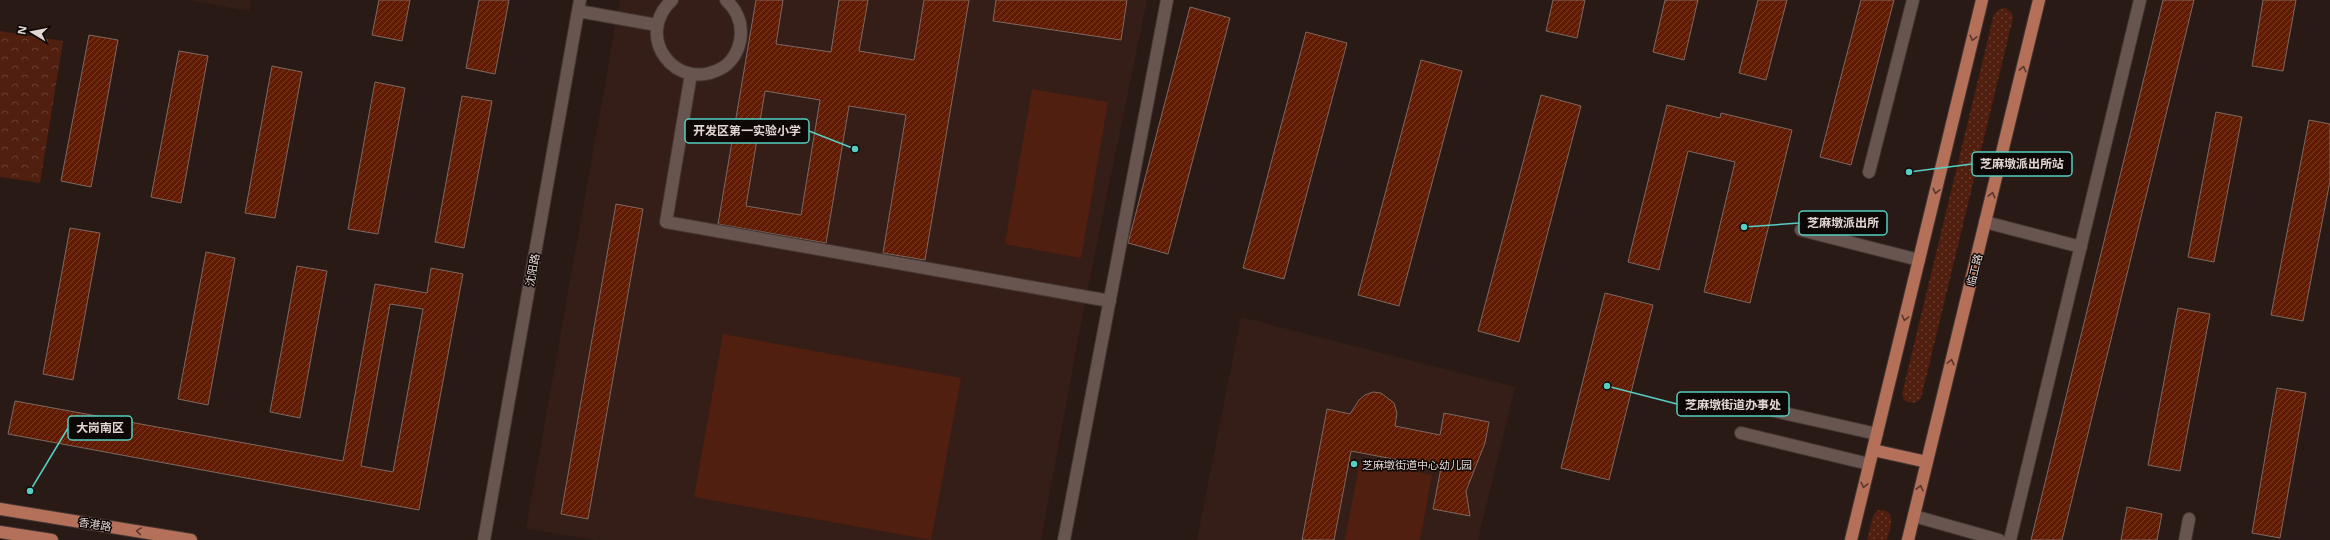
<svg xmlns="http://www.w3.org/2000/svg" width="2330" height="540" font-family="'Open Sans','Noto Sans SC',sans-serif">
	<defs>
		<pattern id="grass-dots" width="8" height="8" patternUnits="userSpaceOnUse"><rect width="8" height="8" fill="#501f0f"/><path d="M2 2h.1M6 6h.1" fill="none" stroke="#693f31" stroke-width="1.8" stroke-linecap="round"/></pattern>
		<pattern id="forest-crowns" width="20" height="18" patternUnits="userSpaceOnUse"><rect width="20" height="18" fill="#501f0f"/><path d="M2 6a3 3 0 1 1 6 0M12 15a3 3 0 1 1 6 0" fill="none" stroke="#693f31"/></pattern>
		<pattern id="building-hatch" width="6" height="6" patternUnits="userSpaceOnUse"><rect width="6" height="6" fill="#611b02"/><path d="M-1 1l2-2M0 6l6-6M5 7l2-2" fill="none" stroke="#773b26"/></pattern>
	</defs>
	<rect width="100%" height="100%" fill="#2a1a15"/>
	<path fill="#351e17" d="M187 0H251L249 11Z
		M620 0H1147L1086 297 1041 540H596L526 529Z
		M1241 317 1515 387 1478 540H1197Z"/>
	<path fill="url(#grass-dots)" d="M2006 8 2012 13 2013 18 1921 398C1915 404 1911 404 1904 400L1902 394 1994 14 1999 9Z
		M1878 510C1898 509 1890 528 1887 540H1867L1873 516Z"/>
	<path fill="url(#forest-crowns)" d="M0 31 63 41 40 183 0 177Z"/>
	<path fill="#501f0f" d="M1032 89 1108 102 1081 258 1005 244Z
		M723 334 961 378 931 540 694 497Z
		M1360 461 1432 475 1420 540H1345Z"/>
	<path fill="url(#building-hatch)" stroke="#7c6861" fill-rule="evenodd" d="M379 0H410L402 41 372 35Z
		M479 0H509L495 74 466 68Z
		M756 0H783L776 44 831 52 839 0H868L859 51 914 60 924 0H969L925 260 883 253 906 115 849 106 826 243 718 224ZM765 91 820 100 801 215 746 206Z
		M996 0H1127L1121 40 993 21Z
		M1553 0H1585L1577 38 1546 31Z
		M1665 0H1698L1684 60 1653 52Z
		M1758 0H1787L1766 80 1739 73Z
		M1861 0H1894L1851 165 1820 157Z
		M2163 0H2194L2062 540H2031Z
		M2263 0H2296L2283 71 2252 66Z
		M1190 7 1230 18 1168 254 1128 243Z
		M1306 32 1347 43 1284 279 1243 268Z
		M89 35 118 40 91 187 61 181Z
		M179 51 208 56 181 203 151 197Z
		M1421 60 1462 71 1399 306 1358 295Z
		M272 66 302 72 275 218 245 213Z
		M375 82 405 88 378 234 348 229Z
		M1541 95 1581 106 1519 342 1478 331Z
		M462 96 492 101 464 248 435 242Z
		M1667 105 1720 118 1721 113 1792 130 1750 303 1704 292 1735 162 1688 151 1659 270 1628 262Z
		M2216 112 2242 117 2214 262 2188 257Z
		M2309 120 2330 124V181L2303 321 2271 315Z
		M616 204 643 209 588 519 561 514Z
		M70 228 100 233 73 380 43 374Z
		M206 252 235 258 208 405 178 399Z
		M297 266 327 271 300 418 270 412Z
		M431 268 463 274 419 510 8 434 15 401 343 461 375 284 427 293ZM390 304 423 309 393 472 361 466Z
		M1605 293 1653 305 1609 480 1561 468Z
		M2178 308 2210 314 2180 471 2148 465Z
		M2277 388 2306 393 2280 538 2252 533Z
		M1373 392 1381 393 1394 403 1397 413 1395 426 1440 435 1444 413 1489 422 1485 443 1466 491 1470 516 1433 509 1441 468 1351 451 1334 540H1302L1327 409 1350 414 1359 400 1365 395Z
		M2127 507 2162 514 2157 540H2121Z"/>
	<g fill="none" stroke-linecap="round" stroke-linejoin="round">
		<g stroke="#443734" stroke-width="14">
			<path id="minor" d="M672 0C633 36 676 94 722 68 731 63 738 52 740 41 743 25 738 11 726 0
				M578 11 657 25
				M691 74 666 222 1110 301
				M1869 172 1913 0
				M1985 222 2081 247
				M1801 230 1919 260
				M1748 405 1877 434
				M1741 433 1869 464
				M1914 516 1999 540
				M484 540 580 0
				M1064 540 1167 0
				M2010 540 2140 0
				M2185 540 2189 519"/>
		</g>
		<g stroke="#443734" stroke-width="14">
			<path id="major" d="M1873 450 1927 462
				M0 509 191 540
				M0 532 52 540
				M1851 540 1982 0
				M1908 540 2039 0"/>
		</g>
		<use href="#minor" stroke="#68554f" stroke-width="12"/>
		<use href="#major" stroke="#b5705a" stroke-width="12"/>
	</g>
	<defs><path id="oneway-chevron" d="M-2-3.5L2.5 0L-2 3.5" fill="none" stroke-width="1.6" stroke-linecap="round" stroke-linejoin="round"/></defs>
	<g stroke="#59362b">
		<use href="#oneway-chevron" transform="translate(1973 38) rotate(104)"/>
		<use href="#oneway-chevron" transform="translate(2023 69) rotate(-76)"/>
		<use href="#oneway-chevron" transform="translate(1936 191) rotate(104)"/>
		<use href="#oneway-chevron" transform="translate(1992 195) rotate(-76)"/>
		<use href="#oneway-chevron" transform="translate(1905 318) rotate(104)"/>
		<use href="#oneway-chevron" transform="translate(1951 362) rotate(-76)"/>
		<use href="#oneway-chevron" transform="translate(1864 485) rotate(103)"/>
		<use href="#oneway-chevron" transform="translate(1920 488) rotate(-76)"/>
		<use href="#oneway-chevron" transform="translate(139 531) rotate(-171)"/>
	</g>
	<circle fill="#56cec4" stroke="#0d0705" stroke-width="1.5" cx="1354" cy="464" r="4"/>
	<g text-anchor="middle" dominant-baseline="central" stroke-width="3" stroke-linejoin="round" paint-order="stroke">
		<g font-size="11" fill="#e2d6d3" stroke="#0d0705">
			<text transform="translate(532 270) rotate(-80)">沈阳路</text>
			<text transform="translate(1974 270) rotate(-76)">临工路</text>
			<text transform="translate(95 524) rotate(9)">香港路</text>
		</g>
		<g font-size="11" fill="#e2d6d3" stroke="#0d0705" text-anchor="start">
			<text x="1362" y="464">芝麻墩街道中心幼儿园</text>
		</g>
	</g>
	<path fill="none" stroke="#56cec4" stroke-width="1.5" d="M855 149L809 131M1909 172L1972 164M1744 227L1799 223M1607 386L1677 404M30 491L68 428"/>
	<g fill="#56cec4" stroke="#0d0705" stroke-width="1.5">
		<circle cx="855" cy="149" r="4"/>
		<circle cx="1909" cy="172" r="4"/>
		<circle cx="1744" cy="227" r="4"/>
		<circle cx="1607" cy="386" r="4"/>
		<circle cx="30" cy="491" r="4"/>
	</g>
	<g fill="#0d0705" stroke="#56cec4" stroke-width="1.5">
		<rect x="685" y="119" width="124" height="24" rx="4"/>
		<rect x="1972" y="152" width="100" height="24" rx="4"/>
		<rect x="1799" y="211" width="88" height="24" rx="4"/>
		<rect x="1677" y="392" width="112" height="24" rx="4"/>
		<rect x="68" y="416" width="64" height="24" rx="4"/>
	</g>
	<g font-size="12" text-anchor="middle" font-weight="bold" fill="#e2d6d3">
		<text x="747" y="135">开发区第一实验小学</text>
		<text x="2022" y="168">芝麻墩派出所站</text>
		<text x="1843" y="227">芝麻墩派出所</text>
		<text x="1733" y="409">芝麻墩街道办事处</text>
		<text x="100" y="432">大岗南区</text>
	</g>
	<g transform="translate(32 32) rotate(280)" stroke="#0d0705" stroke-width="3" paint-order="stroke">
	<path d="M0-3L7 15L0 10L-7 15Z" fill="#e2d6d3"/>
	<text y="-6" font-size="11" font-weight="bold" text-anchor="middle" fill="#e2d6d3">N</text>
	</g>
</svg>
